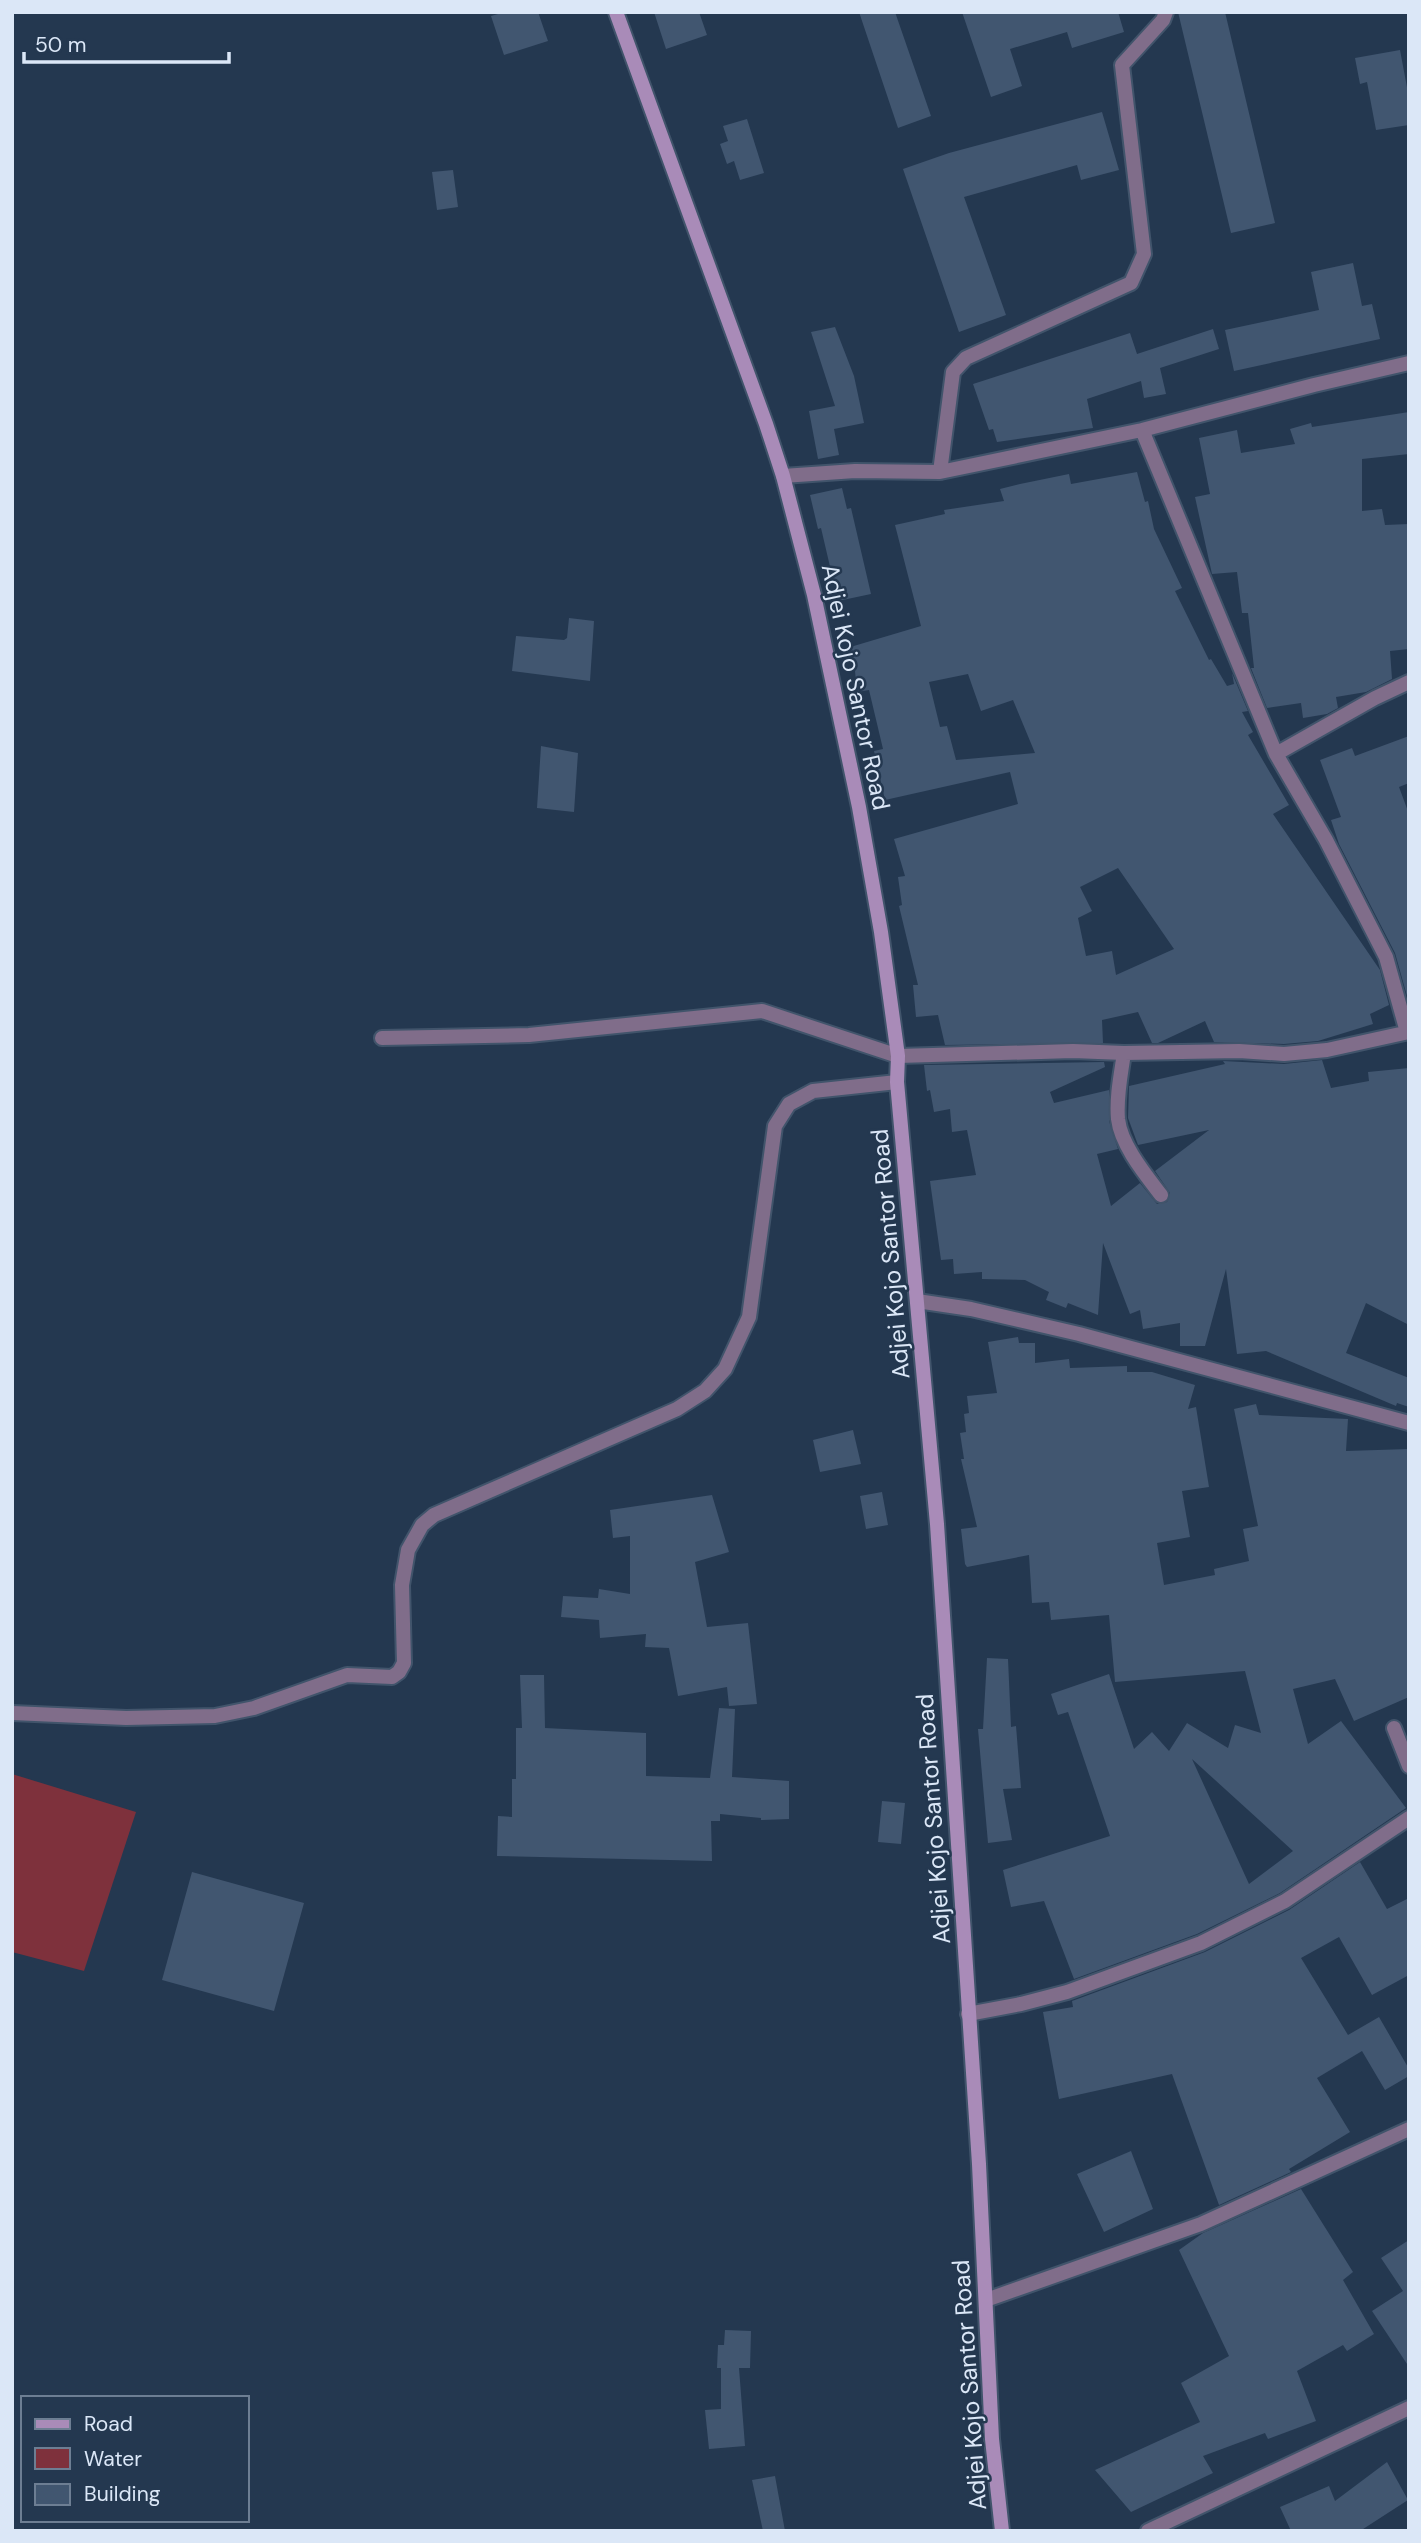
<svg xmlns="http://www.w3.org/2000/svg" width="1421" height="2543" font-family="'DM Sans',sans-serif">
	<rect width="100%" height="100%" fill="#243850"/>
	<path fill="#7e313c" d="M12 1774 136 1812 84 1971 12 1952Z"/>
	<path fill="#415670" fill-rule="evenodd" d="M505 12H538L548 41 504 55 491 16Z
		M654 12H699L707 35 666 49Z
		M859 12H895L931 116 898 128Z
		M962 12H1118L1124 32 1072 48 1067 32 1010 49 1022 86 991 97Z
		M1178 12H1225L1275 223 1231 233Z
		M1400 50 1409 98V125L1376 130 1367 82 1360 84 1355 58Z
		M1102 112 1119 170 1081 180 1077 165 964 197 1006 315 959 332 903 169 949 153Z
		M747 119 764 173 740 180 734 161 727 164 720 144 728 141 723 126Z
		M453 170 458 207 437 210 432 172Z
		M1353 263 1362 306 1372 304 1380 339 1234 371 1225 330 1319 310 1311 272Z
		M835 327 854 376 864 423 834 429 839 455 818 459 809 411 835 406 811 332Z
		M1213 329 1219 349 1160 368 1166 394 1144 398 1141 381 1087 399 1093 428 997 442 993 429 989 430 973 384 1130 333 1137 354Z
		M1409 412V454L1362 459V511L1382 509 1385 525 1409 524V649L1390 651 1392 679 1366 692 1336 697 1338 708 1327 714 1303 718 1301 703 1267 708 1251 668H1254L1248 613H1242L1237 572 1212 574 1195 497 1210 494 1199 438 1237 430 1241 453 1295 444 1290 429 1311 423 1312 427Z
		M1137 472 1145 502 1148 501 1154 529 1182 588 1175 591 1209 660 1211 659 1227 686 1234 684 1232 673 1248 711 1242 712 1253 732 1248 735 1289 805 1273 814 1380 970 1389 1005 1370 1014 1373 1024 1318 1041 1284 1044 1214 1042 1205 1021 1158 1043H1152L1138 1012 1102 1020 1103 1043 945 1045 938 1015 916 1017 913 985H918L899 906 902 905 898 877 905 876 894 839 1018 804 1010 772 885 800 874 751 883 749 869 690 857 692 855 671 847 648 921 626 895 525 945 514 944 510 1004 501 1000 489 1020 484 1069 474 1071 484ZM968 674 981 711 1013 700 1035 753 956 760 947 726 940 727 929 682ZM1118 868 1174 949 1116 975 1112 951 1086 956 1078 918 1092 911 1080 887Z
		M842 488 847 509 851 508 871 594 838 601 821 528 818 529 810 495Z
		M569 618 594 621 590 681 512 671 516 636 564 640 567 638Z
		M1409 736V783L1399 787 1409 814 1407 996 1395 953 1339 844 1331 820 1341 817 1320 760 1352 748 1355 756Z
		M541 746 578 753 574 812 537 808Z
		M1322 1060 1331 1088 1369 1081 1368 1072 1409 1068V1325L1366 1303 1346 1353 1409 1378V1407L1397 1403 1396 1406 1266 1351 1237 1354 1226 1269 1205 1346H1180V1323L1143 1329 1140 1310 1130 1314 1103 1243 1098 1315 1068 1303 1066 1308 1046 1300 1049 1292 1025 1280 982 1279V1272L954 1274 953 1259 941 1260 930 1181 976 1175 967 1130 952 1132 950 1109 934 1112 930 1090 927 1091 924 1065 1104 1062 1105 1067 1050 1092 1054 1103 1109 1090V1121L1118 1149 1097 1154 1111 1206 1140 1183 1157 1204 1167 1202 1170 1193 1155 1171 1209 1130 1138 1145 1128 1118 1129 1086 1225 1064 1223 1061 1284 1064Z
		M1018 1337 1019 1343H1035V1363L1069 1359 1070 1368 1127 1366V1372H1152L1195 1385 1188 1409 1196 1407 1209 1487 1182 1491 1190 1537 1157 1543 1164 1585 1215 1575 1214 1569 1249 1561 1243 1529 1258 1526 1234 1409 1256 1404 1259 1415 1348 1419 1346 1451 1409 1449V1697L1354 1721 1335 1679 1293 1689 1308 1744 1341 1721 1406 1808 1280 1893 1197 1934 1074 1979 1044 1901 1011 1907 1003 1870 1110 1836 1068 1712 1058 1715 1051 1694 1109 1674 1134 1749 1152 1732 1169 1751 1187 1723 1228 1748 1235 1725 1261 1733 1245 1671 1115 1682 1109 1615 1051 1620 1049 1602 1032 1603 1029 1555 967 1567 965 1564 961 1529 977 1527 961 1459H964L960 1433 966 1432 964 1414 969 1413 967 1396 997 1393 988 1342ZM1192 1759 1293 1851 1249 1884Z
		M853 1430 861 1464 820 1472 813 1440Z
		M882 1492 888 1525 866 1529 860 1496Z
		M712 1495 729 1552 695 1562 707 1627 748 1623 757 1704 729 1706 727 1687 678 1696 669 1648 645 1647 646 1634 600 1638 599 1620 561 1617 563 1596 598 1598 599 1589 630 1594V1536L613 1538 610 1510Z
		M987 1658 1008 1659 1011 1727 1016 1726 1021 1788 1003 1789 1012 1840 988 1843 978 1729H983Z
		M520 1675H544L545 1728 646 1733V1776L710 1778 719 1708 735 1709 732 1777 789 1781V1819L761 1820V1818L720 1814V1821H711L712 1861 497 1856 498 1816 512 1817V1779H516V1728H522Z
		M882 1801 905 1803 901 1844 878 1842Z
		M1360 1862 1387 1909 1409 1898V1975L1372 1995 1339 1937 1301 1958 1348 2035 1379 2017 1409 2069V2076L1385 2090 1362 2051 1317 2078 1350 2132 1289 2169 1291 2172 1219 2205 1172 2074 1059 2099 1043 2012 1073 2007 1072 2001 1205 1952 1289 1910Z
		M192 1872 304 1903 274 2011 162 1980Z
		M1131 2151 1153 2209 1104 2232 1077 2174Z
		M1301 2189 1353 2272 1343 2280 1374 2334 1347 2351 1343 2345 1297 2371 1316 2421 1268 2439 1265 2433 1203 2456 1213 2473 1131 2512 1095 2470 1200 2422 1181 2383 1229 2356 1179 2250 1203 2233Z
		M1409 2240V2367L1372 2311 1403 2291 1381 2258Z
		M725 2330 751 2331 750 2368H739L745 2446 709 2449 705 2410 721 2409V2368H717L718 2345H724Z
		M1387 2462 1408 2500 1360 2531H1291L1280 2507 1329 2486 1335 2501Z
		M775 2476 785 2531H763L752 2480Z"/>
	<g fill="none" stroke-linecap="round" stroke-linejoin="round">
		<g stroke="#41546b" stroke-width="18">
			<path id="lane" d="M382 1038 529 1035 762 1011 898 1056
				M12 1713 126 1718 215 1716 254 1708 347 1675 392 1677 399 1672 404 1663 402 1585 408 1550 422 1525 434 1515 677 1409 705 1391 725 1369 749 1317 775 1126 789 1104 813 1091 897 1082"/>
		</g>
		<g stroke="#41546b" stroke-width="18">
			<path id="street" d="M1142 430 1276 754 1326 840 1386 957 1407 1032
				M940 472 953 372 966 358 1131 283 1144 254 1122 65 1163 20 1166 12
				M783 476 855 471 940 472 1142 430 1314 385 1409 363
				M1276 754 1375 698 1409 682
				M1124 1053C1121 1074 1116 1097 1118 1119 1121 1145 1145 1174 1161 1195
				M898 1056 1073 1051 1124 1053 1239 1051 1284 1054 1327 1050 1409 1032
				M917 1301 971 1309 1079 1334 1409 1423
				M1394 1728 1409 1766
				M968 2014 1021 2004 1067 1992 1201 1943 1285 1901 1409 1818
				M986 2300 1201 2224 1409 2129
				M1148 2531 1409 2408"/>
		</g>
		<g stroke="#41546b" stroke-width="18">
			<path id="secondary" d="M616 12 766 424 783 476 814 595 859 807 881 932 898 1056 897 1082 937 1524 979 2164 992 2439 1002 2531"/>
		</g>
		<use href="#lane" stroke="#806d8a" stroke-width="14"/>
		<use href="#street" stroke="#806d8a" stroke-width="14"/>
		<use href="#secondary" stroke="#a98bb8" stroke-width="14"/>
	</g>
	<g text-anchor="middle" dominant-baseline="central" stroke-width="5" stroke-linejoin="round" paint-order="stroke">
		<g font-size="24" fill="#dbe7f7" stroke="#243850">
			<text transform="translate(856 687) rotate(78)">Adjei Kojo Santor Road</text>
			<text transform="translate(890 1254) rotate(-95)">Adjei Kojo Santor Road</text>
			<text transform="translate(933 1819) rotate(-94)">Adjei Kojo Santor Road</text>
			<text transform="translate(969 2385) rotate(-94)">Adjei Kojo Santor Road</text>
		</g>
	</g>
	<rect width="1421" height="2543" fill="none" stroke="#dbe7f7" stroke-width="28"/>
	<rect x="21" y="2396" width="228" height="126" fill="#243850" stroke="#6d7e93" stroke-width="2"/>
	<rect x="35" y="2419" width="35" height="10" fill="#a98bb8" stroke="#6d7e93" stroke-width="2"/>
	<text x="84" y="2431" font-size="21" fill="#dbe7f7">Road</text>
	<rect x="35" y="2448" width="35" height="21" fill="#7e313c" stroke="#6d7e93" stroke-width="2"/>
	<text x="84" y="2466" font-size="21" fill="#dbe7f7">Water</text>
	<rect x="35" y="2484" width="35" height="21" fill="#415670" stroke="#6d7e93" stroke-width="2"/>
	<text x="84" y="2501" font-size="21" fill="#dbe7f7">Building</text>
	<path d="M24 52v10h205v-10" fill="none" stroke="#dbe7f7" stroke-width="3.5"/>
	<text x="35" y="52" font-size="21" fill="#dbe7f7" stroke="#243850" stroke-width="5" paint-order="stroke">50 m</text>
</svg>
